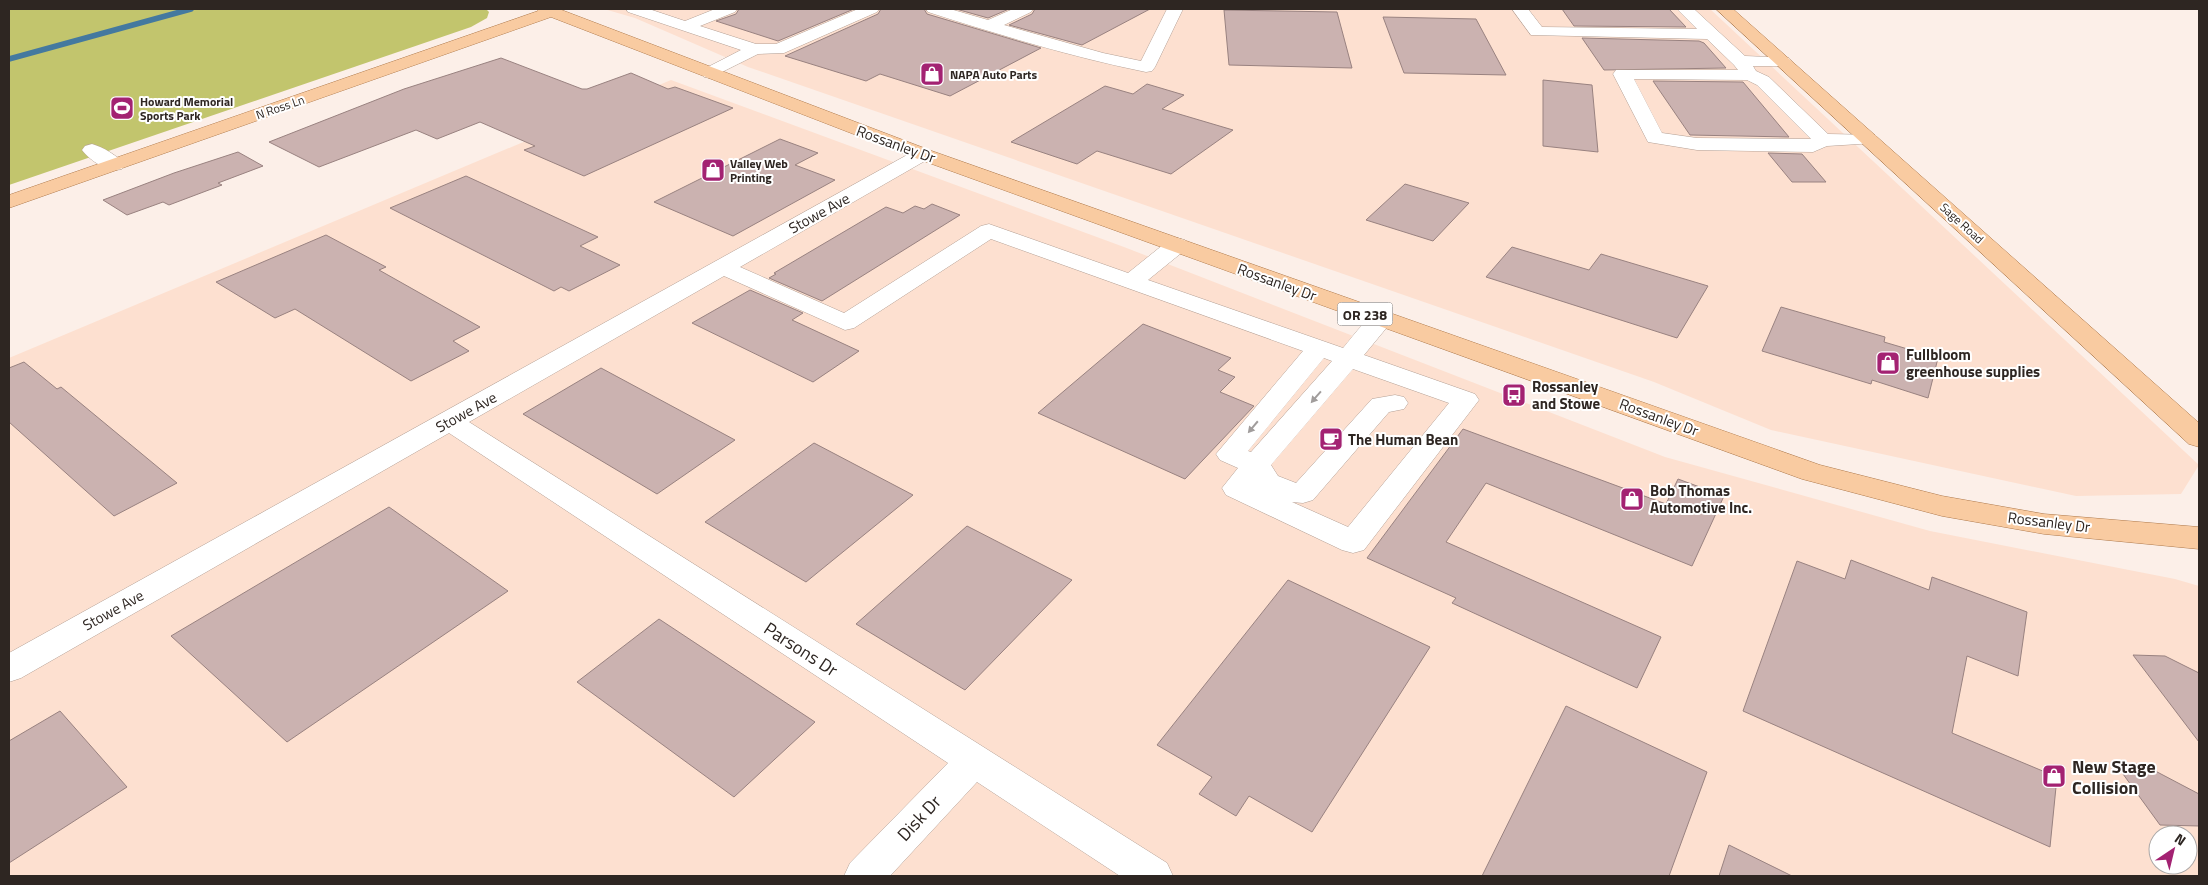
<svg xmlns="http://www.w3.org/2000/svg" width="2208" height="885" font-family="'Titillium Web',sans-serif">
	<rect width="100%" height="100%" fill="#fcefe8"/>
	<path fill="#fde0d0" fill-rule="evenodd" d="M604 9H1710L2199 465 2181 494 2076 496 1771 430 1654 382 748 67 635 18Z
		M671 80 1124 247 1665 457 1930 531 2175 579 2199 586V876H9V358ZM2158 835H2188V865H2158Z"/>
	<path fill="#c2c56d" d="M9 9H486L489 12 487 18 471 27 9 185Z"/>
	<g fill="none" stroke-linecap="round" stroke-linejoin="round">
		<path stroke="#44799f" stroke-width="5.5" d="M9 59 191 9"/>
	</g>
	<path fill="#cbb2b0" stroke="#998280" d="M739 9H854L778 41 716 21 736 14Z
		M881 9H924L927 14 1041 48 950 96 880 74 866 81 785 56 878 14Z
		M956 9H1009L988 18Z
		M1035 9H1150L1082 45 1009 25 1032 14Z
		M1562 9H1669L1686 27 1574 26Z
		M1224 10 1337 12 1352 68 1229 65Z
		M1383 17 1476 19 1506 75 1404 73Z
		M1582 38 1699 41 1704 43 1726 68 1604 70Z
		M501 58 582 89H587L631 73 668 89 675 87 733 108 584 176 524 150 535 146 480 122 437 139 416 130 319 167 269 142 404 89Z
		M1543 80 1592 85 1598 152 1543 146Z
		M1653 81 1743 82 1789 137 1690 135Z
		M1147 84 1184 95 1162 109 1233 130 1171 174 1097 151 1077 164 1011 142 1105 86 1133 94Z
		M780 139 818 153 795 165 835 180 733 236 654 202Z
		M238 152 263 166 218 183 222 185 169 205 163 202 127 215 103 200 174 173Z
		M1768 153 1802 154 1826 182H1792Z
		M466 176 598 237 580 246 620 265 569 291 561 287 554 291 390 208Z
		M1405 184 1469 203 1433 241 1366 220Z
		M932 204 960 215 822 301 769 278 776 274 774 273 886 207 903 213 915 206 924 209Z
		M326 235 386 267 379 270 480 327 453 341 469 351 411 381 295 309 275 318 216 282Z
		M1512 247 1589 270 1601 254 1708 286 1677 338 1486 277Z
		M750 290 803 313 792 320 859 351 813 382 692 323Z
		M1781 307 1885 337 1884 342 1938 358 1928 398 1872 380 1871 384 1762 351Z
		M1143 324 1231 358 1218 370 1235 377 1220 392 1254 406 1185 479 1038 413Z
		M24 362 57 389 61 387 177 483 114 516 9 422V368Z
		M601 368 735 440 657 494 523 414Z
		M1463 429 1666 504 1678 479 1724 496 1692 566 1486 483 1446 542 1661 637 1637 688 1452 603 1456 598 1367 558Z
		M814 443 913 495 806 582 705 522Z
		M389 507 508 591 287 742 171 636Z
		M967 526 1072 580 965 690 856 624Z
		M1851 560 1929 590 1932 577 2027 612 2018 676 1967 656 1952 733 2057 777 2050 847 1743 711 1797 561 1845 579Z
		M1288 580 1430 647 1312 832 1249 796 1236 816 1199 794 1212 777 1157 745Z
		M659 619 815 722 734 797 577 682Z
		M2133 655 2165 656 2199 673V742Z
		M1566 706 1707 772 1669 876H1482Z
		M60 711 127 787 9 863V741Z
		M2115 763 2142 764 2199 794V826L2160 825Z
		M1729 845 1792 876H1719Z"/>
	<g fill="none" stroke-linecap="round" stroke-linejoin="round">
		<g stroke="#b4a095" stroke-width="1">
			<path id="minor" d="M626 9H649L685 21 715 9H737L735 12 700 26 756 44H776L858 9H879L877 12 784 53 758 54 710 78 704 77 701 73 704 69 741 50 628 12Z
				M926 9H950L988 20 1013 9H1033L1031 12 1004 25 1103 53 1141 61 1167 9H1183L1155 67 1152 71 1146 72C1072 57 1000 35 928 12Z
				M1512 9H1528L1542 27 1697 29 1677 9H1694L1745 56 1789 58 1792 62 1789 66H1753L1756 71 1769 77 1828 134 1875 135 1878 139 1875 143 1827 146 1813 152 1697 150 1648 142 1613 74 1616 70H1738L1734 65 1707 39 1531 35ZM1634 79 1747 80 1757 85 1811 139 1697 138 1662 133Z
				M92 144C103 147 118 156 125 165L122 169C109 173 90 161 82 150L85 146Z
				M923 148 930 150 933 154 930 158 740 267 844 313 981 226 989 224 1128 273 1169 240 1177 238 1185 240 1188 245 1185 250 1148 280 1343 348C1356 334 1368 310 1390 315L1393 320 1364 355 1475 394 1479 400 1364 550 1353 553 1342 550 1226 495 1222 488 1238 468 1220 460 1216 454 1303 351 991 239 854 328 845 330 724 276 469 422 1167 863 1173 876H1120L977 782 890 876H844L850 863 948 763 449 433 21 678 9 682V653L916 150ZM1324 358 1332 361 1251 452 1248 451ZM1353 369 1449 403 1348 527 1292 502 1303 503 1313 500 1389 412 1404 409 1408 403 1404 397 1395 395 1372 399 1296 483 1278 476 1271 465Z"/>
		</g>
		<g stroke="#af7a4c" stroke-width="1">
			<path id="major" d="M537 9H559L932 151 1820 465 1942 496 2044 514 2199 527V549L2044 534 1942 516 1802 479 918 159 551 17 9 208V195L538 11Z
				M1716 9H1733L2199 423V447L2189 444Z"/>
		</g>
		<use href="#minor" fill="#fff" fill-rule="evenodd"/>
		<use href="#major" fill="#f9cba1" fill-rule="evenodd"/>
	</g>
	<defs><path id="oneway-solid" d="M-6-.8H1V-3.2L6.5 0L1 3.2V.8H-6Z" transform="scale(1.25)"/></defs>
	<g fill="#a19d9c">
		<use href="#oneway-solid" transform="translate(1316 397) rotate(131)"/>
		<use href="#oneway-solid" transform="translate(1253 427) rotate(130)"/>
	</g>
	<defs>
		<g id="shop-square" transform="scale(1.25)"><rect x="-9" y="-9" width="18" height="18" rx="4" fill="#a32272" stroke="#fff"/><path d="M-5-2.5h2.3a2.7 3.5 0 0 1 5.4 0H5L5.5 6h-11ZM-1.5-2.5h3a1.5 2.3 0 0 0-3 0Z" fill="#fff"/></g>
		<g id="stadium-square" transform="scale(1.25)"><rect x="-9" y="-9" width="18" height="18" rx="4" fill="#a32272" stroke="#fff"/><path d="M0-5a6.5 5 0 1 0 0 10a6.5 5 0 1 0 0-10ZM-3.5-1.8h7v3.6h-7Z" fill="#fff"/></g>
		<g id="bus-square" transform="scale(1.25)"><rect x="-9" y="-9" width="18" height="18" rx="4" fill="#a32272" stroke="#fff"/><path d="M-5-6H5V4H4V6H2V4H-2V6H-4V4H-5ZM-3.5-4V0h7V-4ZM-3.5 1.2v1.5H-2V1.2ZM2 1.2v1.5H3.5V1.2Z" fill="#fff"/></g>
		<g id="cafe-square" transform="scale(1.25)"><rect x="-9" y="-9" width="18" height="18" rx="4" fill="#a32272" stroke="#fff"/><path d="M-5.5-4.5H6V0H3Q3 3.5 0 3.5H-2.5Q-5.5 3.5-5.5 0ZM3-3.2v2h1.7v-2ZM-6 4.5H4V6H-6Z" fill="#fff"/></g>
	</defs>
	<g fill-rule="evenodd">
		<use href="#shop-square" x="932" y="74"/>
		<use href="#stadium-square" x="122" y="108"/>
		<use href="#shop-square" x="713" y="170"/>
		<use href="#shop-square" x="1888" y="363"/>
		<use href="#bus-square" x="1514" y="395"/>
		<use href="#cafe-square" x="1331" y="439"/>
		<use href="#shop-square" x="1632" y="499"/>
		<use href="#shop-square" x="2054" y="776"/>
	</g>
	<g text-anchor="middle" dominant-baseline="central" stroke-width="4" stroke-linejoin="round" paint-order="stroke">
		<g font-size="12" font-weight="bold" fill="#2e2622" stroke="#fff" text-anchor="start">
			<text x="950" y="74">NAPA Auto Parts</text>
			<text x="140" y="101">Howard Memorial<tspan x="140" dy="14">Sports Park</tspan></text>
			<text x="730" y="163">Valley Web<tspan x="730" dy="14">Printing</tspan></text>
		</g>
		<g font-size="12" fill="#2e2622" stroke="#fff">
			<text transform="translate(280 107) rotate(-19)">N Ross Ln</text>
			<text transform="translate(1962 223) rotate(42)">Sage Road</text>
		</g>
		<rect fill="#fff" stroke="#6d6764" stroke-width="1" x="1337.5" y="302.5" width="55" height="23" rx="4"/>
		<g font-size="14" font-weight="bold" fill="#2e2622">
			<text x="1365" y="314">OR 238</text>
		</g>
		<g font-size="15" fill="#2e2622" stroke="#fff">
			<text transform="translate(896 144) rotate(20)">Rossanley Dr</text>
			<text transform="translate(819 213) rotate(-29)">Stowe Ave</text>
			<text transform="translate(1277 282) rotate(20)">Rossanley Dr</text>
			<text transform="translate(466 412) rotate(-29)">Stowe Ave</text>
			<text transform="translate(1659 417) rotate(20)">Rossanley Dr</text>
			<text transform="translate(2049 522) rotate(7)">Rossanley Dr</text>
			<text transform="translate(113 610) rotate(-29)">Stowe Ave</text>
		</g>
		<g font-size="15" font-weight="bold" fill="#2e2622" stroke="#fff" text-anchor="start">
			<text x="1906" y="354">Fullbloom<tspan x="1906" dy="17">greenhouse supplies</tspan></text>
			<text x="1532" y="386">Rossanley<tspan x="1532" dy="17">and Stowe</tspan></text>
			<text x="1348" y="439">The Human Bean</text>
			<text x="1650" y="490">Bob Thomas<tspan x="1650" dy="17">Automotive Inc.</tspan></text>
		</g>
		<g font-size="18" fill="#2e2622" stroke="#fff">
			<text transform="translate(801 649) rotate(33)">Parsons Dr</text>
			<text transform="translate(919 818) rotate(-47)">Disk Dr</text>
		</g>
		<g font-size="18" font-weight="bold" fill="#2e2622" stroke="#fff" text-anchor="start">
			<text x="2072" y="766">New Stage<tspan x="2072" dy="21">Collision</tspan></text>
		</g>
	</g>
	<rect width="2208" height="885" fill="none" stroke="#2e2622" stroke-width="20"/>
	<g transform="translate(2173 850) rotate(35)"><circle r="24" fill="#ffffff" stroke="#aba8a7"/>
	<path d="M0-4L9 19L0 12L-9 19Z" fill="#a32272"/>
	<text y="-8" font-size="14" font-weight="bold" text-anchor="middle" fill="#2e2622">N</text>
	</g>
</svg>
